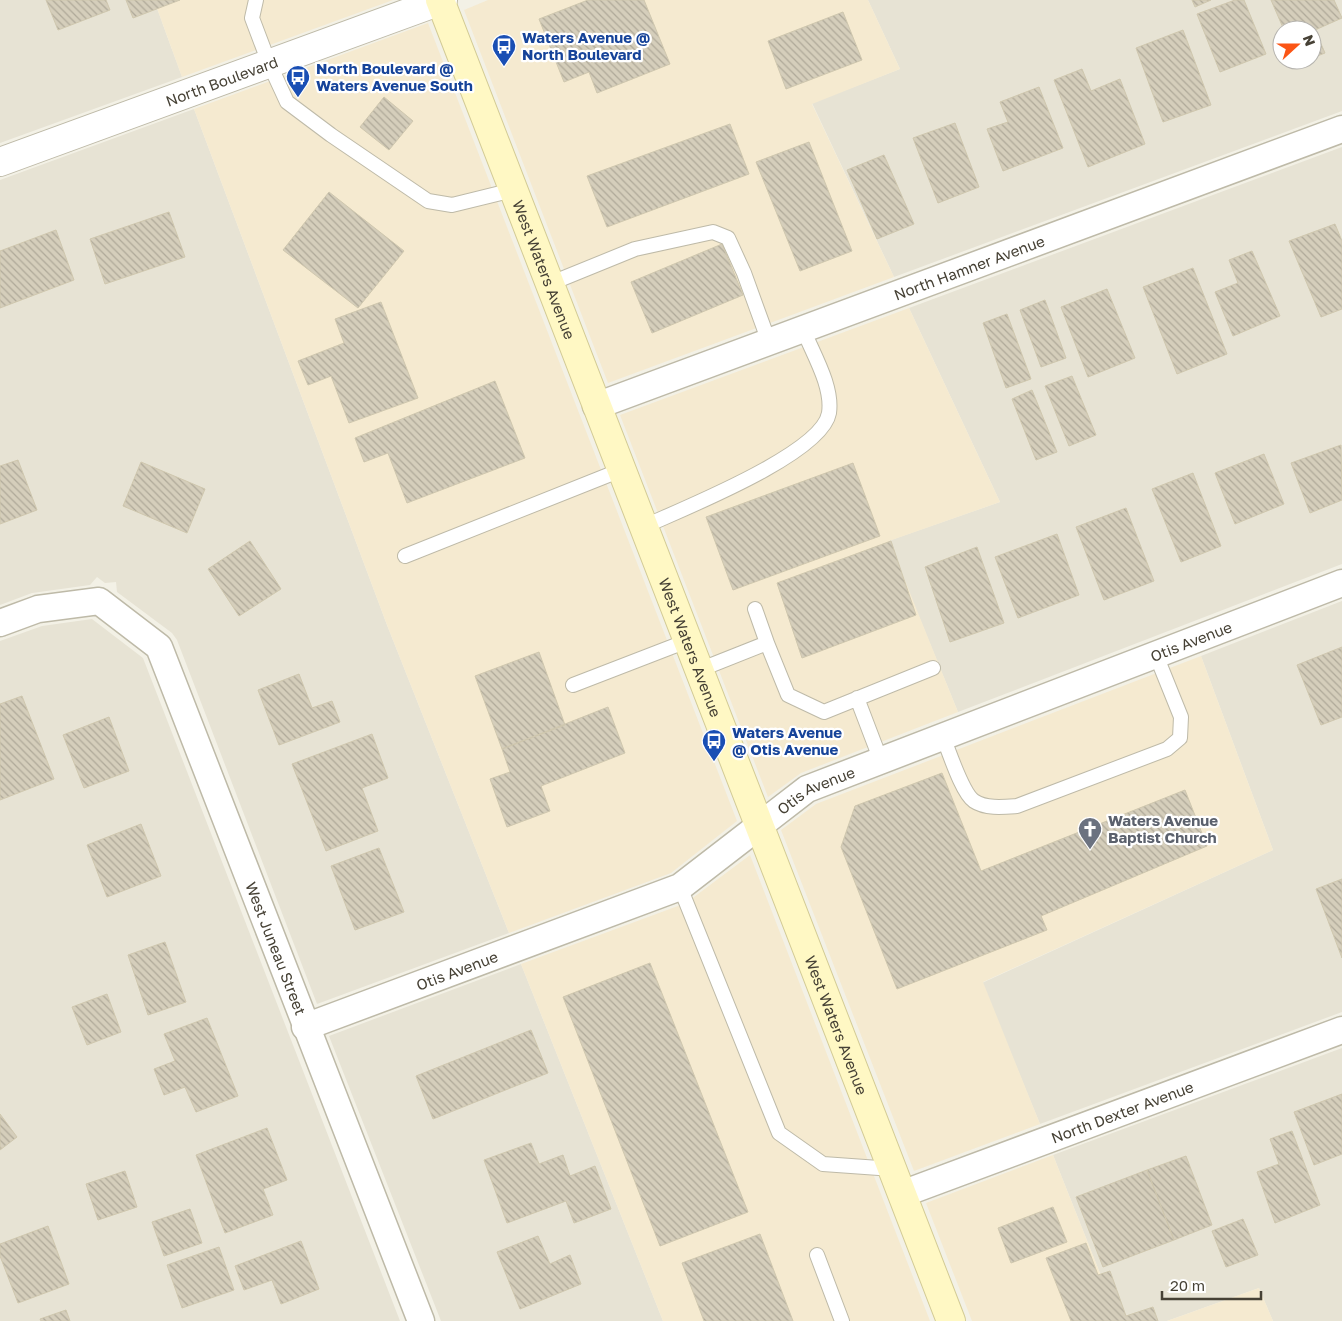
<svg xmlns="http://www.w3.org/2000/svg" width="1342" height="1321" font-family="'Golos Text',sans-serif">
	<defs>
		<pattern id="building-back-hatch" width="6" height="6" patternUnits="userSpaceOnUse" patternTransform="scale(1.25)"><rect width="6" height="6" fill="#d5cebb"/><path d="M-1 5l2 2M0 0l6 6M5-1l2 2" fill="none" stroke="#afa999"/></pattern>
	</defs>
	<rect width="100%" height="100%" fill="#f3f1e6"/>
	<path fill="#e7e3d4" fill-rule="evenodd" d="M0 0H154L182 77 0 143Z
		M868 0H1342V111L894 277 812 103 900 69ZM1282 30H1312V60H1282Z
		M194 109 387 625 509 933 317 1004 177 640 172 633 117 592 116 582 105 583 97 577 90 585 32 593 0 605V180Z
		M1342 147V564L958 712 888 541 1000 502 909 308Z
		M1342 601V1012L1040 1124 982 983 1273 850 1201 656Z
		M92 619 143 658 400 1321H0V641L42 626Z
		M521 964 663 1321H441L329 1036Z
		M1342 1048V1321H1273L1259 1288 1167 1321H1119L1053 1155Z"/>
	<path fill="#f5ead0" d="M154 0H393L182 77Z
		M488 0H868L900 69 812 104 894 277 608 383 464 10Z
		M428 23 737 821 671 873 509 933 387 625 194 109Z
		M909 308 1000 502 889 541 958 712 801 773 768 797 620 415Z
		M1201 656 1273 850 983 982 1040 1124 914 1171 781 830 816 804Z
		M750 855 930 1321H663L521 964 686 903Z
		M1053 1155 1119 1321H972L926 1203Z
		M1259 1288 1273 1321H1167Z"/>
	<path fill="url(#building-back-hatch)" stroke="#cfc7ae" d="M46 0H106L110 10 58 30Z
		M126 0H180L133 18Z
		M588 0H644L670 64 597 93 589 72 564 82 539 19Z
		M1192 0H1211L1195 7Z
		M1235 0H1244L1266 54 1220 72 1197 14Z
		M1271 0H1334L1342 18 1315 30 1325 53 1312 58V30H1284Z
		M843 12 862 60 786 89 768 41Z
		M1183 30 1211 105 1163 122 1136 48Z
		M1082 69 1091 91 1120 79 1145 144 1088 167 1054 80Z
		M1039 87 1063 148 1003 171 987 129 1008 122 1000 102Z
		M384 97 413 121 389 150 360 127Z
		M955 123 979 187 938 203 913 138Z
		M730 124 749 174 607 227 587 176Z
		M809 142 852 251 800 271 756 162Z
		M884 155 914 224 877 239 847 170Z
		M329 192 404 251 358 308 283 250Z
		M169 212 185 257 105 284 90 239Z
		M1335 224 1342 241V309L1321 317 1289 241Z
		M56 230 74 280 0 308V251Z
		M722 244 743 295 652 333 631 282Z
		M1252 251 1280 316 1233 336 1215 292 1238 283 1229 260Z
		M1193 268 1227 354 1177 374 1143 287Z
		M1107 289 1135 358 1088 377 1061 307Z
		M1045 300 1066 358 1041 367 1020 310Z
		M381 302 418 398 349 423 331 376 308 385 298 361 344 343 335 319Z
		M1007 314 1031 379 1006 388 983 323Z
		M1072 376 1096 435 1069 446 1045 386Z
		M495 381 525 458 407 503 388 453 364 462 355 438Z
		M1032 390 1057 452 1036 460 1012 399Z
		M1341 445 1342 500 1310 513 1291 463Z
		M1264 454 1284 504 1235 524 1215 473Z
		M18 460 37 510 0 524V466Z
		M141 462 205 489 187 533 123 506Z
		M853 463 880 536 733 590 706 517Z
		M1193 473 1221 546 1181 562 1152 489Z
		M1126 508 1154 581 1104 600 1076 527Z
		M1057 534 1079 595 1018 618 995 557Z
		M250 541 281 589 239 616 208 569Z
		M891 541 916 615 802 658 777 583Z
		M977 547 1004 623 950 642 925 567Z
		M1342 647V717L1321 725 1297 665Z
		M539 652 565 725 502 749 475 676Z
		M299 674 312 708 332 701 340 722 279 745 258 690Z
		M22 696 54 779 0 800V704Z
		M608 707 625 753 541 786 550 811 507 827 490 779 510 772 502 749Z
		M109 717 129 771 84 788 63 735Z
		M372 734 388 778 362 788 378 831 326 851 292 764Z
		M942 773 981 871 1185 790 1207 846 1041 916 1047 930 897 989 841 847 855 806Z
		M141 824 161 876 107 897 87 845Z
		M379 848 404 912 355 930 331 866Z
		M1342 879V958L1316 889Z
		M165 942 186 1002 148 1015 128 955Z
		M650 963 748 1212 660 1246 563 997Z
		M107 994 121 1032 87 1045 72 1007Z
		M207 1018 238 1096 196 1112 185 1087 164 1095 154 1069 175 1061 164 1034Z
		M531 1030 548 1073 433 1119 416 1076Z
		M1342 1094V1154L1314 1165 1294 1112Z
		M0 1114 17 1137 0 1150Z
		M267 1128 287 1180 263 1189 273 1215 225 1233 196 1155Z
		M1292 1131 1320 1205 1275 1223 1257 1172 1279 1164 1270 1139Z
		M531 1143 539 1164 563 1155 570 1176 595 1166 611 1209 574 1223 566 1201 507 1223 484 1160Z
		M1186 1156 1212 1225 1174 1240 1147 1170Z
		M1147 1170 1174 1240 1103 1267 1076 1197Z
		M125 1171 137 1207 98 1220 86 1184Z
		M1053 1207 1067 1242 1011 1263 998 1228Z
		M190 1209 202 1243 164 1256 152 1222Z
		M1243 1219 1258 1255 1226 1267 1212 1231Z
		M48 1226 69 1284 18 1303 0 1256V1244Z
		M760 1234 793 1321H704L682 1263Z
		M538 1236 550 1264 570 1255 581 1284 520 1309 497 1252Z
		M301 1241 319 1289 281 1304 272 1280 244 1290 235 1266Z
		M1086 1243 1098 1275 1110 1271 1126 1316 1153 1307 1158 1321H1071L1046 1258Z
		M219 1247 234 1290 182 1308 167 1265Z
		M66 1310 70 1321H41L40 1319Z"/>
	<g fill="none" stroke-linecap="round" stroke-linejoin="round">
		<g stroke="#bebaa8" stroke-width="16">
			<path id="service" d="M256 0 252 18 269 63 287 102 331 135 428 201 452 205 513 190
				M549 284 635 249 713 232 728 238 744 273 769 342
				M643 527C682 509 822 454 829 413 833 386 813 354 803 329
				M405 556 621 470
				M755 609 767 643
				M699 670 767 643 788 695 824 712 933 668
				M573 685 687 641
				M857 698 881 761
				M943 737C949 751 962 793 974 801 986 809 1004 807 1017 806L1167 749 1180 738 1181 717 1156 655
				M680 887 779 1133 823 1164 893 1169
				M817 1255 842 1321"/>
		</g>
		<g stroke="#bebaa8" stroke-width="29">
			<g id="minor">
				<path id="s1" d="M596 406 1342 129"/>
				<path id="s2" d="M0 623 38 609 99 601 159 647 421 1321"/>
				<path id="s3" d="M305 1027 680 887 807 789 1342 583"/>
				<path id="s4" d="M902 1194 1342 1030"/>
			</g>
		</g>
		<g stroke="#bebaa8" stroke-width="30">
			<g id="tertiary">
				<path id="s5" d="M0 162 443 0"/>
			</g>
		</g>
		<g stroke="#d3cb95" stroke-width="30">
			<g id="secondary">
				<path id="s6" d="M440 0 951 1321"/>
			</g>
		</g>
		<use href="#service" stroke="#fff" stroke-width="14"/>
		<use href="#minor" stroke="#fff" stroke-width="26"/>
		<use href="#tertiary" stroke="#fff" stroke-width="28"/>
		<use href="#secondary" stroke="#fff8c4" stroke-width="28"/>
	</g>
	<defs>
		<g id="bus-pin" transform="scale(1.25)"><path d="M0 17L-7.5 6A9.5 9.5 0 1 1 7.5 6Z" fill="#1a4fb4" stroke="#fff"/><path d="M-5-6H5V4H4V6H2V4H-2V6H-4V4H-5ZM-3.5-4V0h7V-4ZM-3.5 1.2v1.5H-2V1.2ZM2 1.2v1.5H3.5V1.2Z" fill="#fff"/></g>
		<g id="church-pin" transform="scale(1.25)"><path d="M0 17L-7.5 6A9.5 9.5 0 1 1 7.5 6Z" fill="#6b7280" stroke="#fff"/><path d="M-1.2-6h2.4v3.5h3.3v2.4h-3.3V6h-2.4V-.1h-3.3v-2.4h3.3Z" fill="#fff"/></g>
	</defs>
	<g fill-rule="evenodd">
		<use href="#bus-pin" x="504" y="46"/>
		<use href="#bus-pin" x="298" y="77"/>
		<use href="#bus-pin" x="714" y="741"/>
		<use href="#church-pin" x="1090" y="829"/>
	</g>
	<g text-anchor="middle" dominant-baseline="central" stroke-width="4.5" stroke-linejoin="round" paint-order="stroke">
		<g font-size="15" font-weight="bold" fill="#164399" stroke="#fff" text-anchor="start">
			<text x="522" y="37">Waters Avenue @<tspan x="522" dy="17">North Boulevard</tspan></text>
			<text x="316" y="68">North Boulevard @<tspan x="316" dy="17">Waters Avenue South</tspan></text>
			<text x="732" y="732">Waters Avenue<tspan x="732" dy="17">@ Otis Avenue</tspan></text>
		</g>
		<g font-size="15" fill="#464135" stroke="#fff">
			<text stroke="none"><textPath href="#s5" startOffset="236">North Boulevard</textPath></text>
			<text stroke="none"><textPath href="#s1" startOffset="398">North Hamner Avenue</textPath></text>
			<text stroke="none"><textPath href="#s6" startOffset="289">West Waters Avenue</textPath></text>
			<text stroke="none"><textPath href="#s3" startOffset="972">Otis Avenue</textPath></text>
			<text stroke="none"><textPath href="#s6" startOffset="694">West Waters Avenue</textPath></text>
			<text stroke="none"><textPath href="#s3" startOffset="568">Otis Avenue</textPath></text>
			<text stroke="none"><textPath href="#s2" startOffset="501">West Juneau Street</textPath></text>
			<text stroke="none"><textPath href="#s3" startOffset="162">Otis Avenue</textPath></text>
			<text stroke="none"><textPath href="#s6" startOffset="1099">West Waters Avenue</textPath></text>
			<text stroke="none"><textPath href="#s4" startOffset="235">North Dexter Avenue</textPath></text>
		</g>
		<g font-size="15" font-weight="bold" fill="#5b616d" stroke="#fff" text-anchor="start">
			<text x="1108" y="820">Waters Avenue<tspan x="1108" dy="17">Baptist Church</tspan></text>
		</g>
	</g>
	<g transform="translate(1297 45) rotate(69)"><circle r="24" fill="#ffffff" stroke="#b5b3ae"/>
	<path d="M0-4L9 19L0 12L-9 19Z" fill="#fb5515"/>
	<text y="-8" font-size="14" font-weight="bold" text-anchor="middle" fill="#464135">N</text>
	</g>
	<path d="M1162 1291v8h99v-8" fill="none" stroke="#464135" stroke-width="2.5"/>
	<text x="1170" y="1291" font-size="15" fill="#464135" stroke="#ffffff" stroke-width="4" paint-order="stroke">20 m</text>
</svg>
